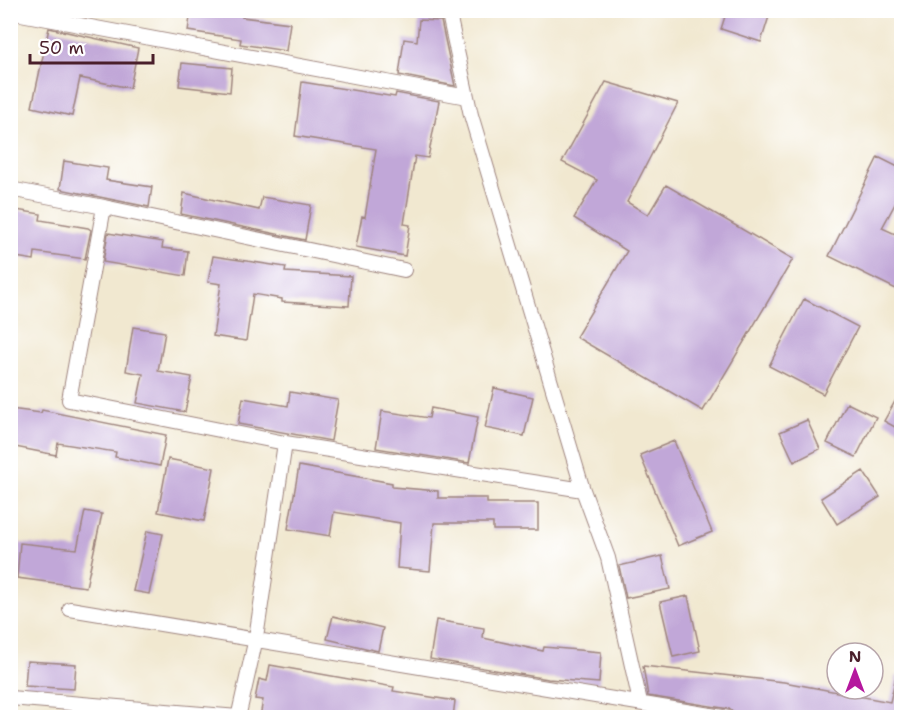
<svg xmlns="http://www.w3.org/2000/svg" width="912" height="728" font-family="'Shantell Sans',sans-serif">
	<rect width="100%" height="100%" fill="#fff"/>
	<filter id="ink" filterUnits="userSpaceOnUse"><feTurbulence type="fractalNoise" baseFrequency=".0167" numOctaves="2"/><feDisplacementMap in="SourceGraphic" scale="12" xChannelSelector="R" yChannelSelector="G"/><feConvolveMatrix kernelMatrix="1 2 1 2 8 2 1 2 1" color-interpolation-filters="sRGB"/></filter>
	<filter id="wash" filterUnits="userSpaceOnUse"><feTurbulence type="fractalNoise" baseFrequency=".008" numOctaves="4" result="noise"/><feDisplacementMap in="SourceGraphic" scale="24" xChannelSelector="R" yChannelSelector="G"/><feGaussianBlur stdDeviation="1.35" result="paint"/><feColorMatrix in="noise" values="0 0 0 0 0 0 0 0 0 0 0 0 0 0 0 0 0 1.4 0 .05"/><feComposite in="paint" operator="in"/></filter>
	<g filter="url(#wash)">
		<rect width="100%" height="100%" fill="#f1e8d0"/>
		<g id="blocks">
			<path fill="#c1a7d8" d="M191 10H223L243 14 242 17 290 23 286 51 240 44 241 39 188 31Z
				M727 10H771L761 42 721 29Z
				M419 20 441 21 455 86 399 75 404 39 417 41Z
				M49 28 138 48 130 88 80 78 72 116 32 107Z
				M182 63 232 68 230 92 179 86Z
				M302 82 395 97 396 93 439 101 428 158 415 156 404 224 410 225 405 256 356 247 362 216 365 217 376 149 295 136Z
				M606 82 678 103 627 202 648 215 666 185 793 259 703 411 576 337 627 251 574 218 597 180 562 162Z
				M878 157 902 169V191L882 228 902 237V292L829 256Z
				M64 161 108 168 106 180 152 187 149 207 60 189Z
				M184 193 259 210 262 197 311 205 305 240 181 214Z
				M10 209 41 214 40 220 88 228 91 230 85 259 35 252 34 260 10 256Z
				M108 233 163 242 162 248 188 251 185 276 103 262Z
				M213 256 286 267 285 272 351 276 349 306 282 302V299L253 294 246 341 213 336 221 284 208 282Z
				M804 299 858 327 823 394 769 366Z
				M133 327 165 332 158 371 192 377 185 412 137 403 143 374 126 371Z
				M494 388 533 397 524 436 485 428Z
				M902 389V431L884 421Z
				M290 392 338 400 331 441 238 424 243 398 288 406Z
				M847 403 876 417 856 457 827 443Z
				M431 408 478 417 469 463 376 448 382 411 429 418Z
				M10 409 41 413 42 410 166 435 160 466 115 457 116 452 58 443 56 455 10 446Z
				M807 420 820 449 794 462 780 432Z
				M674 441 712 532 678 546 640 455Z
				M168 459 214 468 204 521 158 512Z
				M299 466 392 483V487L438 491V498H487V503H538V530H493V523H434L430 571 397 568 400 523 334 512 330 536 288 529Z
				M863 471 880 497 837 524 821 498Z
				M85 511 102 514 86 587 17 578 20 543 77 549Z
				M147 531 163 534 149 594 133 591Z
				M662 556 670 589 626 598 619 566Z
				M688 596 700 651 673 657 660 602Z
				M333 616 383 628 378 651 327 639Z
				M436 620 484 628 483 638 543 651 544 647 601 652 599 683 548 679 430 659Z
				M27 661 76 664 74 689 25 686Z
				M270 665 394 687 393 691 455 701 453 717 354 715V717H260L263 700 255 699 259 679 267 681Z
				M643 666 784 682 890 702 896 676H902V717H754L736 715 729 709 648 696Z"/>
		</g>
	</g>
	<g filter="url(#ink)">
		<use href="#blocks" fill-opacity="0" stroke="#9e847e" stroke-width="1.5"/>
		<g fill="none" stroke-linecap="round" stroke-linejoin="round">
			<g stroke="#9e847e" stroke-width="16">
				<path id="minor" d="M448 10 471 115 583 490
					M10 12 467 97
					M10 189 104 207
					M285 443 69 400 104 207 404 270
					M70 609 728 718
					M10 698 238 717
					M238 718 256 638 285 443 583 490 608 558 640 702"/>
			</g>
			<use href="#minor" stroke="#fff" stroke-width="14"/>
		</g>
	</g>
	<rect width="912" height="728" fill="none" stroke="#fff" stroke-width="36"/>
	<g transform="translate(855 671)"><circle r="28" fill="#ffffff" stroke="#b7a5aa" stroke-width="1.5"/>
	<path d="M0-4.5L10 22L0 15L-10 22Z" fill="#b5179e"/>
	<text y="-9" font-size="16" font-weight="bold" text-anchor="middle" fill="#4a1f2b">N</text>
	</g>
	<path d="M30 54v9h123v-9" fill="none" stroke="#4a1f2b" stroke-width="3"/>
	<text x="39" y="54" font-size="18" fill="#4a1f2b" stroke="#ffffff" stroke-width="4.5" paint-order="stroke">50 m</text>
</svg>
